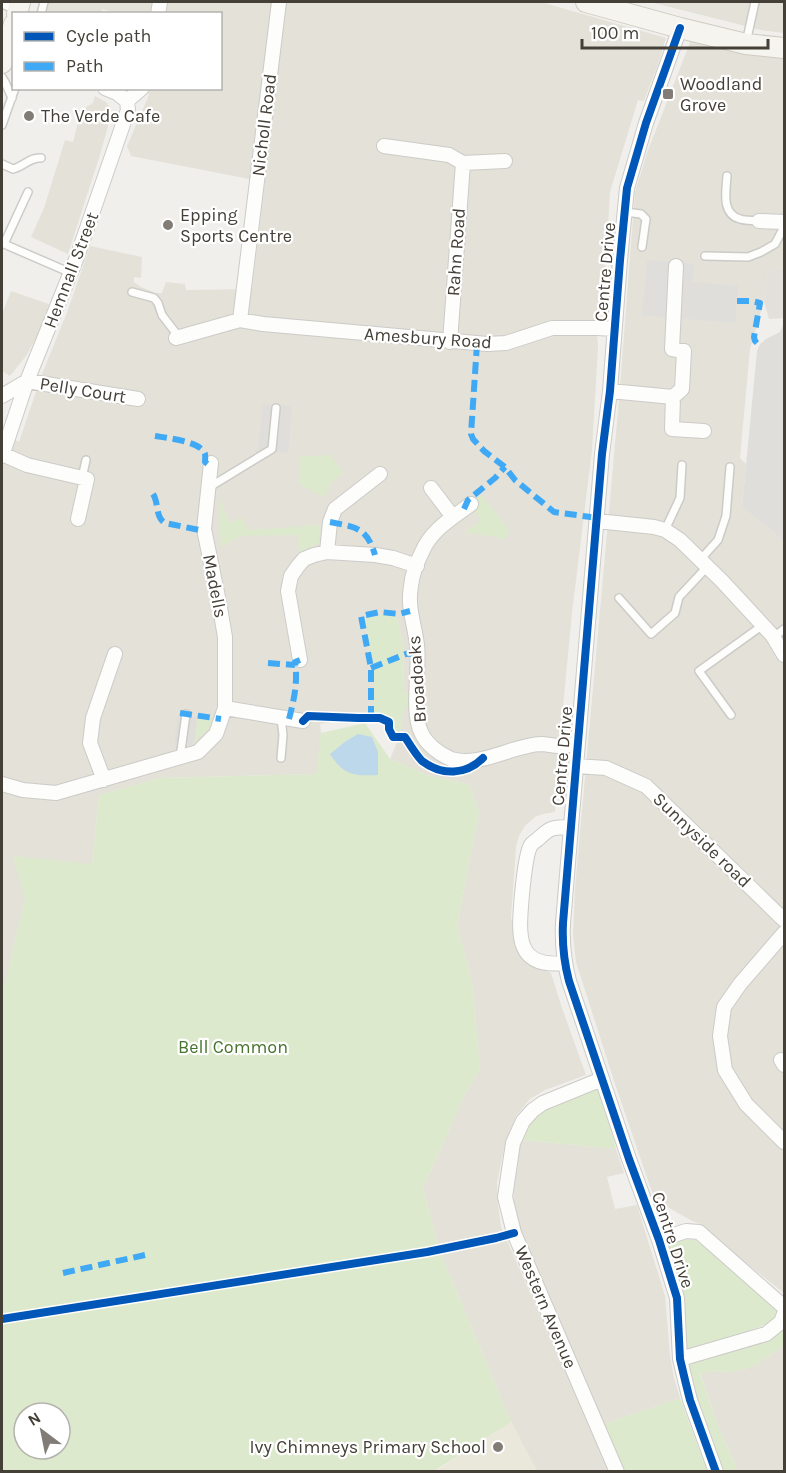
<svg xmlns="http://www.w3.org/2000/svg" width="786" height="1473" font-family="Karla,sans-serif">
	<rect width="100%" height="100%" fill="#f0efeb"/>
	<path fill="#e3e1d8" d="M47 2H154L152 13H116L102 9 101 13 44 14Z
		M168 2H541L666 38 657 67 644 101 638 100 610 192 606 259 602 296 596 313 598 347 592 450 572 613 561 728 555 812 543 814 535 817 525 826 519 836 516 847 511 917 514 932 518 948 531 964 551 973 562 1008 586 1075 545 1090 530 1099 516 1116 504 1148 497 1183 498 1205 501 1227 609 1471H537L511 1422 440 1252 423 1188 465 1094 480 1069 472 980 457 926 479 812 469 784 427 775 390 759 400 735 403 710 408 692H403L404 651 397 617 384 614 364 619 374 671V715L320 724 321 733 317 774 160 778 99 795 92 864 25 900 5 984 2 986V433L19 442 42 374 68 310 90 246 142 257 141 278 134 277V282L141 287 156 293H162L166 282 185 284 186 290 252 289 265 182 131 156 127 146 148 97 150 89 220 88V14L165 13Z
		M650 2H784V33L761 30Z
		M691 40 752 54 784 59V267L768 272 764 301 750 349 740 458 746 464 742 507 784 541V1293L737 1256 700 1224 692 1221 659 1202 652 1192 614 1081 576 962 573 935 575 888 619 400 635 192 647 153Z
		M95 96 106 102 111 109V116L99 158 68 254 31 237 44 208 65 140 73 142 81 110 93 103Z
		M11 291 49 304 39 333 26 356 10 376 2 371V314Z
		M521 1140 616 1149 624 1173 607 1177 615 1209 637 1205 665 1296 670 1355 674 1378 680 1398 604 1424 519 1226 514 1208V1190Z
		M784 1346V1471H738L718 1426 700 1373 710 1371 731 1372 752 1367Z"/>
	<path fill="#e3e0dc" d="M784 267V318L769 319 764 301 768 272Z"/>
	<path fill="#eae7db" d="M511 1422 537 1471 434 1472Z"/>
	<path fill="#dde9cc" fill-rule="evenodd" d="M330 455 344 473 331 482 324 497 299 484V457Z
		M482 495 509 530 506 539 465 532 481 520 474 510 472 501Z
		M220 497 229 523 242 518 249 530 319 525V543L299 553 297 535 240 536 221 548 220 532Z
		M384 614 397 617 404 651 403 692H408L407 707 403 711 400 735 395 734 392 724 386 717 374 715V671L364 619Z
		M197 718 214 720 211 727 192 745 195 738Z
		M365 723 390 759 427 775 469 784 479 812 457 926 472 980 480 1069 465 1094 423 1188 440 1252 511 1422 434 1471H2V986L5 983 25 900 13 856 92 864 99 795 160 778 316 774 321 733ZM24 1413H60V1449H24Z
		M592 1088 598 1090 602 1095 616 1149 521 1140 529 1119 537 1110Z
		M683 1239 695 1240 784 1307 776 1321 686 1353 666 1245Z
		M784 1324V1346L752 1367 731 1372 711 1371 700 1374 718 1426 738 1471H722C715 1451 682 1378 691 1361Z
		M680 1398 707 1471H625L604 1424Z"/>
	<path fill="#dfdeda" d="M647 260 694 264 692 282 738 286 735 323 642 315Z
		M784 323V541L742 507 757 351 760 344 766 339 780 332Z
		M262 404 292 406 288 453 258 451Z
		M178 716 197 718 195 738 192 745 174 742Z"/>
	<path fill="#bed8eb" d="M358 734 372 737 378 752V775C354 776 344 776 330 754L346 741Z"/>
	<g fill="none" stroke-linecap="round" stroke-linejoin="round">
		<g stroke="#cccbc7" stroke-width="10">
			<path id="lane" d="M2 4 16 10
				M41 14 44 2
				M746 43 755 2
				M2 77 5 82 12 98
				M2 125 15 88
				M2 164 13 169C24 166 30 157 41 158
				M727 176C726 191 721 214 740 219 746 221 753 220 759 221
				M28 192 4 244 71 273
				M625 212 641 214 646 219 642 247
				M705 256 748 257 761 252 775 244 784 227
				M132 292 154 298 158 303 162 315 179 337
				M82 478 86 460
				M208 488 272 449 276 408
				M665 530 680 498 682 465
				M700 560 718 540 726 516 730 467
				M619 598 651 634 675 613 679 597 707 567
				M774 637 784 629
				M731 715 699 671 763 625
				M281 718 283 735 281 758
				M180 758 186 714"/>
		</g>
		<g stroke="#cccbc7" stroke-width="16">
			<path id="street" d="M158 14 160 2
				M680 28 646 123 627 188 620 260 610 391 602 454 563 923C562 943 564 962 569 981L629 1159 659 1240 677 1298 680 1359 685 1380 690 1400 716 1472
				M105 88 117 93 127 101
				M127 101 142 88
				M384 146 449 155 463 163 450 342
				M463 163 505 161
				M759 221 784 222
				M240 320 279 2
				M176 338 240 320 263 324 487 344 506 343 552 328H597L614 329
				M610 391 673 397 672 429 704 431
				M2 396 27 381 138 399
				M673 397 682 389 684 351 672 349 676 266
				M2 454 27 465 87 479 78 519
				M2 456 27 381 77 257 128 110 127 101
				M431 488 453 517
				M471 504C452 518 431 530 422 552 417 562 412 575 411 586 407 607 415 626 417 645 420 670 411 711 421 732 426 744 439 754 451 759 479 768 513 745 541 744 547 744 553 746 559 746 565 746 572 744 578 744
				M597 521 654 527 665 530 680 540 722 581 772 635 784 655
				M327 552 330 522 335 509 380 474
				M300 660 288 591 291 576 298 566 304 559 314 555 327 552 375 555 393 558 417 566
				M225 708 303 721
				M576 766 606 768 646 786 784 920
				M104 780 90 743 93 718 115 654
				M2 784 23 790 56 793 198 752 216 734 225 708V637L219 602 204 529 211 463
				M784 933 740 984 724 1007 720 1036 725 1070 746 1104 784 1142
				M565 963C513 969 519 932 522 894 523 884 526 852 531 845 533 842 536 841 538 839 552 826 552 828 571 827
				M781 1060 784 1065
				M602 1079 543 1103 533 1110 523 1121 513 1143 505 1197 514 1233 617 1472
				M659 1240 686 1231 699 1232 784 1307
				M680 1359 766 1334 781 1322 784 1314"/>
		</g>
		<g stroke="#ceccc2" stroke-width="22">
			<path id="secondary" d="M586 2 680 28 746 44 784 48
				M17 14 20 2
				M2 63 14 24"/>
		</g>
		<use href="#lane" stroke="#fdfdfc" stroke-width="7"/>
		<use href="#street" stroke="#fdfdfc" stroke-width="14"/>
		<use href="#secondary" stroke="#f6f4ef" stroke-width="20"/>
		<path stroke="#3fa9f5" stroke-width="6" stroke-dasharray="12 6" stroke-linecap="butt" d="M737 301H752L760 303 754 337 755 341 757 343
			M477 344 471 434 473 439 484 451 505 467 515 480 554 512 598 518
			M155 436C167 438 198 441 204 452 206 454 205 459 205 462L210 466
			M153 494C159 503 155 517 165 523L204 531
			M464 509 468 500 495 478 505 467
			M330 522C355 527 367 527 375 555
			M268 663 295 665
			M371 668 406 654 417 653
			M180 713 221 719
			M371 718V668L361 616 380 612 399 614 410 611
			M289 719C294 700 298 682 295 662L300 660
			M63 1273 145 1255"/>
		<g stroke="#fff" stroke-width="11">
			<path id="cycleway" d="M680 28 646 123 627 188 620 260 610 391 602 454 563 923C562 943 564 962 569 981L629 1159 659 1240 677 1298 680 1359 685 1380 690 1400 716 1472
				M303 721 308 716 358 718H380L389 722V729L393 737H405C410 745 416 755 422 761 442 776 466 775 483 758
				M2 1319 427 1252 496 1238 514 1233"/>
		</g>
		<use href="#cycleway" stroke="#0057b8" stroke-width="8"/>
	</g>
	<g fill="#817d76" stroke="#fff" stroke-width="2">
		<rect x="662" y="88" width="12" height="12" rx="3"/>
		<circle cx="29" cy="116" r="6"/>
		<circle cx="168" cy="225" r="6"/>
		<circle cx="498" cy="1447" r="6"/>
	</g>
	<g text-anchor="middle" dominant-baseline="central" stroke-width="4.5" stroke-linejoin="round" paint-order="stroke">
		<g font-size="18" fill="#454037" stroke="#fff" text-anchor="start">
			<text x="680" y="84">Woodland<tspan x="680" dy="21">Grove</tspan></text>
			<text x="41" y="116">The Verde Cafe</text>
			<text x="180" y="215">Epping<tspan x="180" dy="21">Sports Centre</tspan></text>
			<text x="486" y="1447" text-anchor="end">Ivy Chimneys Primary School</text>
		</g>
		<g font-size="18" fill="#454037" stroke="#fff">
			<text transform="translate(264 125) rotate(-83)">Nicholl Road</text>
			<text transform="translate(456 252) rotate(-86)">Rahn Road</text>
			<text transform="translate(71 270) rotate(-69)">Hemnall Street</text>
			<text transform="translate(605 272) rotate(-85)">Centre Drive</text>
			<text transform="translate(428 338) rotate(4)">Amesbury Road</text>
			<text transform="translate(83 390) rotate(9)">Pelly Court</text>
			<text transform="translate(215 586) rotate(79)">Madells</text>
			<text transform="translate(417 679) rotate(-94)">Broadoaks</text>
			<text transform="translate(562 756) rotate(-85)">Centre Drive</text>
			<text transform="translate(702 840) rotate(44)">Sunnyside road</text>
			<text transform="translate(673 1240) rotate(72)">Centre Drive</text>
			<text transform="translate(546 1307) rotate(67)">Western Avenue</text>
		</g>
		<g font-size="18" fill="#46732e" stroke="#fff">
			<text x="233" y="1047">Bell Common</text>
		</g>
	</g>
	<rect width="786" height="1473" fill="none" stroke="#454037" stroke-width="6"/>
	<rect x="12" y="12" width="210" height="78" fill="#ffffff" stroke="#b5b3af" stroke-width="1.5"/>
	<rect x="24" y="32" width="30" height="9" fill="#0057b8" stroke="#b5b3af" stroke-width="1.5"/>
	<text x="66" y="42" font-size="18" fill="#454037">Cycle path</text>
	<rect x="24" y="62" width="30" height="9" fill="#3fa9f5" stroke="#b5b3af" stroke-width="1.5"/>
	<text x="66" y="72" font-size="18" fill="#454037">Path</text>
	<g transform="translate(42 1431) rotate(328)"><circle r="28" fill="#ffffff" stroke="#b5b3af" stroke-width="1.5"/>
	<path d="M0-4.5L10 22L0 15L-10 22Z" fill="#817d76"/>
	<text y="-9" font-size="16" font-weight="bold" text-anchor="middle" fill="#454037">N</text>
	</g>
	<path d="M582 39v9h186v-9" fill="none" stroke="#454037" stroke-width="3"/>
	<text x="591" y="39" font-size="18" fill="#454037" stroke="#ffffff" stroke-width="4.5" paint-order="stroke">100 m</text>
</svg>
